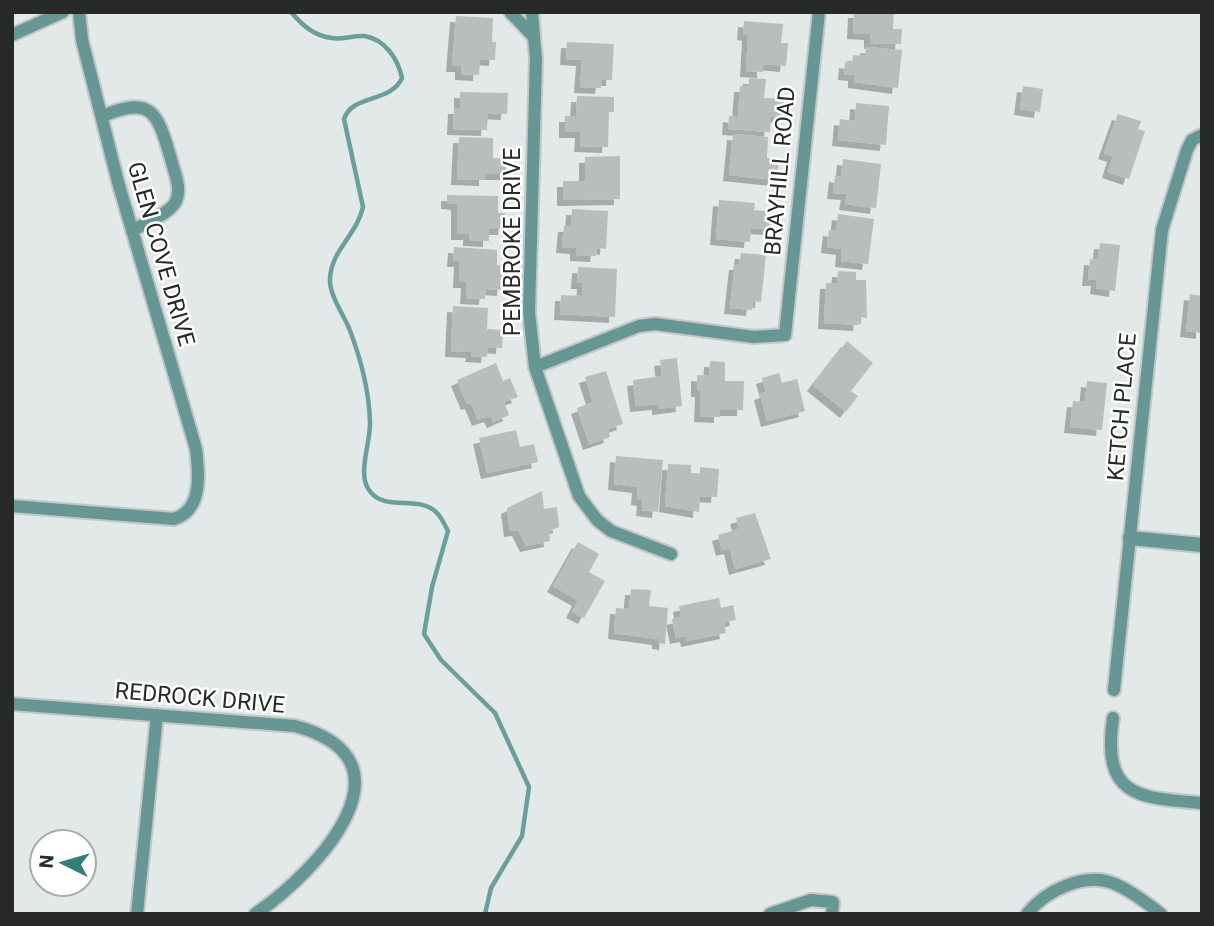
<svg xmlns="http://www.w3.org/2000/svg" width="1214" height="926" font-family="Roboto,sans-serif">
	<defs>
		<filter id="shadow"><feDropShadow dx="-6" dy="6" stdDeviation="0" flood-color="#0004"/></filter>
	</defs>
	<rect width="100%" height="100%" fill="#e3e8e8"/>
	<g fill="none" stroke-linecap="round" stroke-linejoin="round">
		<path stroke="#6b9f9c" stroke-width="4.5" d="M291 12C302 25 314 36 332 38 342 40 354 35 364 36 385 39 398 59 402 78 391 103 352 94 344 119L363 207C357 235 331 250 330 279 329 294 343 314 349 328 361 359 369 389 370 422 371 441 357 474 369 490 384 513 420 494 437 513 442 518 445 526 448 531L432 587 424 634 441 660 495 713 529 787 522 836 491 888 485 914"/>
	</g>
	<path fill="#b8bdbd" filter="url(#shadow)" d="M854 12H894L893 29H902L901 44 870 43V34L853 33Z
		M456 16 493 18 492 42H496L495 60 480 59 479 75 461 74V66H452Z
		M744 21 783 24 781 43H788L786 66 763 64V72L746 71 748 35 743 34Z
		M567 42 614 44 612 80H602L601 88 580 87 582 60 566 59Z
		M866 47 902 50 898 88 854 82V75L844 74 845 62 852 63 853 55 865 56Z
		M749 78 766 79 764 98 784 99 783 117 771 116 770 132 728 129 729 116 738 117 740 86H749Z
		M1023 86 1043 89 1040 112 1020 109Z
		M460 92 508 93 507 114 488 113 487 130 453 129 454 108H460Z
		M577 96 614 97V112H609L608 147 580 146 581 132H565V116H576Z
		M856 103 889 106 886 145 838 140 840 119 855 121Z
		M1118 114 1141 121 1138 129 1145 131 1129 179 1108 172 1113 156 1104 153Z
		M733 134 768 137 767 158 779 159 777 180 729 175Z
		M459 137 493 138V158L506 159V174H485V180L457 179Z
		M620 156V199L563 200V181H585V157Z
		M843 159 881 164 876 208 845 204 847 194 833 193 835 176 841 177Z
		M447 195 498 196V213H505L504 229H489V241L469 240V234H457V204L447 203Z
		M719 200 755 203 754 210 774 212 772 229 751 228 750 242 716 239Z
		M572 209 608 211 606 249 597 248 596 256 576 255V248L562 247 564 226H571Z
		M838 214 874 219 868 264 841 261 842 249 827 247 829 230 836 231Z
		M1100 243 1120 245 1115 291 1096 288 1097 280H1088L1090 259 1098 260Z
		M454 247 497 250V265L504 266 503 290 486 289 485 299 466 298 467 282H459L460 261H453Z
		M741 253 766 255 761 302 753 301 752 310 730 308 735 264H739Z
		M578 267 617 269 615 317 560 314 561 295 582 296 583 283H577Z
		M838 271 856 272V280H866L867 318 860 317 859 325 824 323 826 283H837Z
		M1190 294 1202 296V333L1186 331Z
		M453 306 488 308 487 329 503 330 502 348 488 347 487 357 471 356 472 352 451 351Z
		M847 341 873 363 851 391 858 396 846 412 813 385Z
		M677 358 682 406 658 409V404L636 406 633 380 662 376 660 360Z
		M710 361 725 362V381H744L743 410H720V417L700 416 701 391H697V375L709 376Z
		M496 363 503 381 510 378 518 397 504 402 509 415 493 422 490 416 478 420 471 403 467 404 457 380Z
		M606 371 623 424 608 429 610 437 589 444 577 408 593 402 585 377Z
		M779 373 782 383 797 379 805 411 767 421 760 394 766 392 762 378Z
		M1087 381 1107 383 1102 430 1070 427 1073 401 1085 402Z
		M516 430 520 447 534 444 538 462 487 473 479 438Z
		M616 456 663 460 658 512 642 510 643 500 637 499 638 487 614 484Z
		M668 464 691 465V473L700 474V467L719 469 717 497 700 496 699 512 665 506Z
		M542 491 544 509 557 507 559 527 549 531 550 541 526 546 518 530 510 531 507 508Z
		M755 513 771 559 735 569 730 548 722 550 718 535 739 529 736 518Z
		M578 542 599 554 589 572 605 581 584 618 572 612 578 600 553 586Z
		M631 589 651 590 649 606 668 608 665 644 658 643V639L614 633 616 608 629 609Z
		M719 598 721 608 733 605 736 620 724 622 726 633 687 641 686 636 676 638 672 619 681 617 679 606Z"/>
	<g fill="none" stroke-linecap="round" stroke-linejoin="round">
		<g stroke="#c1c6c6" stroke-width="16">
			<path id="minor" d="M510 12 534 37 532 12
				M12 35 63 12
				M534 37 536 59 529 312 535 367 579 496 597 520 611 531 671 554
				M103 116C153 94 158 115 171 159 174 172 182 188 176 201 170 214 144 223 132 231
				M535 367 639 326 655 324 754 337 785 335 819 12
				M12 506 174 519C203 510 199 473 196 449L118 182 82 40 79 12
				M1114 690 1162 230 1187 150 1192 140 1202 135
				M12 704 295 726C422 760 317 872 255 914
				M1113 718C1102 796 1136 798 1202 803
				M137 914 157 715
				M770 914 811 900 833 902 832 914
				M1027 914C1045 891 1085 871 1115 884 1131 891 1147 903 1161 914"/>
		</g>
		<g stroke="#c1c6c6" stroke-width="18">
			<path id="tertiary" d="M1130 538 1202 545"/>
		</g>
		<use href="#minor" stroke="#679794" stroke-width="12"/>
		<use href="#tertiary" stroke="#679794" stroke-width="14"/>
	</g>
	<g text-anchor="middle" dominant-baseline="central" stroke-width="5" stroke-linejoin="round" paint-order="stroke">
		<g font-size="23" fill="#282a29" stroke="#fff">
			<text transform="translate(780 171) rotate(-85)">BRAYHILL ROAD</text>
			<text transform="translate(512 242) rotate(-90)">PEMBROKE DRIVE</text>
			<text transform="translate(161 254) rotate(74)">GLEN COVE DRIVE</text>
			<text transform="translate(1122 407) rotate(-85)">KETCH PLACE</text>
			<text transform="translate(200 698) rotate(5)">REDROCK DRIVE</text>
		</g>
	</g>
	<rect width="1214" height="926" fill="none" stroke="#282a29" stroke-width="28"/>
	<g transform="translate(63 863) rotate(275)"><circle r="33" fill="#ffffff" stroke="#a9aaa9" stroke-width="2"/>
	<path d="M0-5L12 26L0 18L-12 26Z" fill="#357d7a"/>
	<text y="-10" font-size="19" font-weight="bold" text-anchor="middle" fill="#282a29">N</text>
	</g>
</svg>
